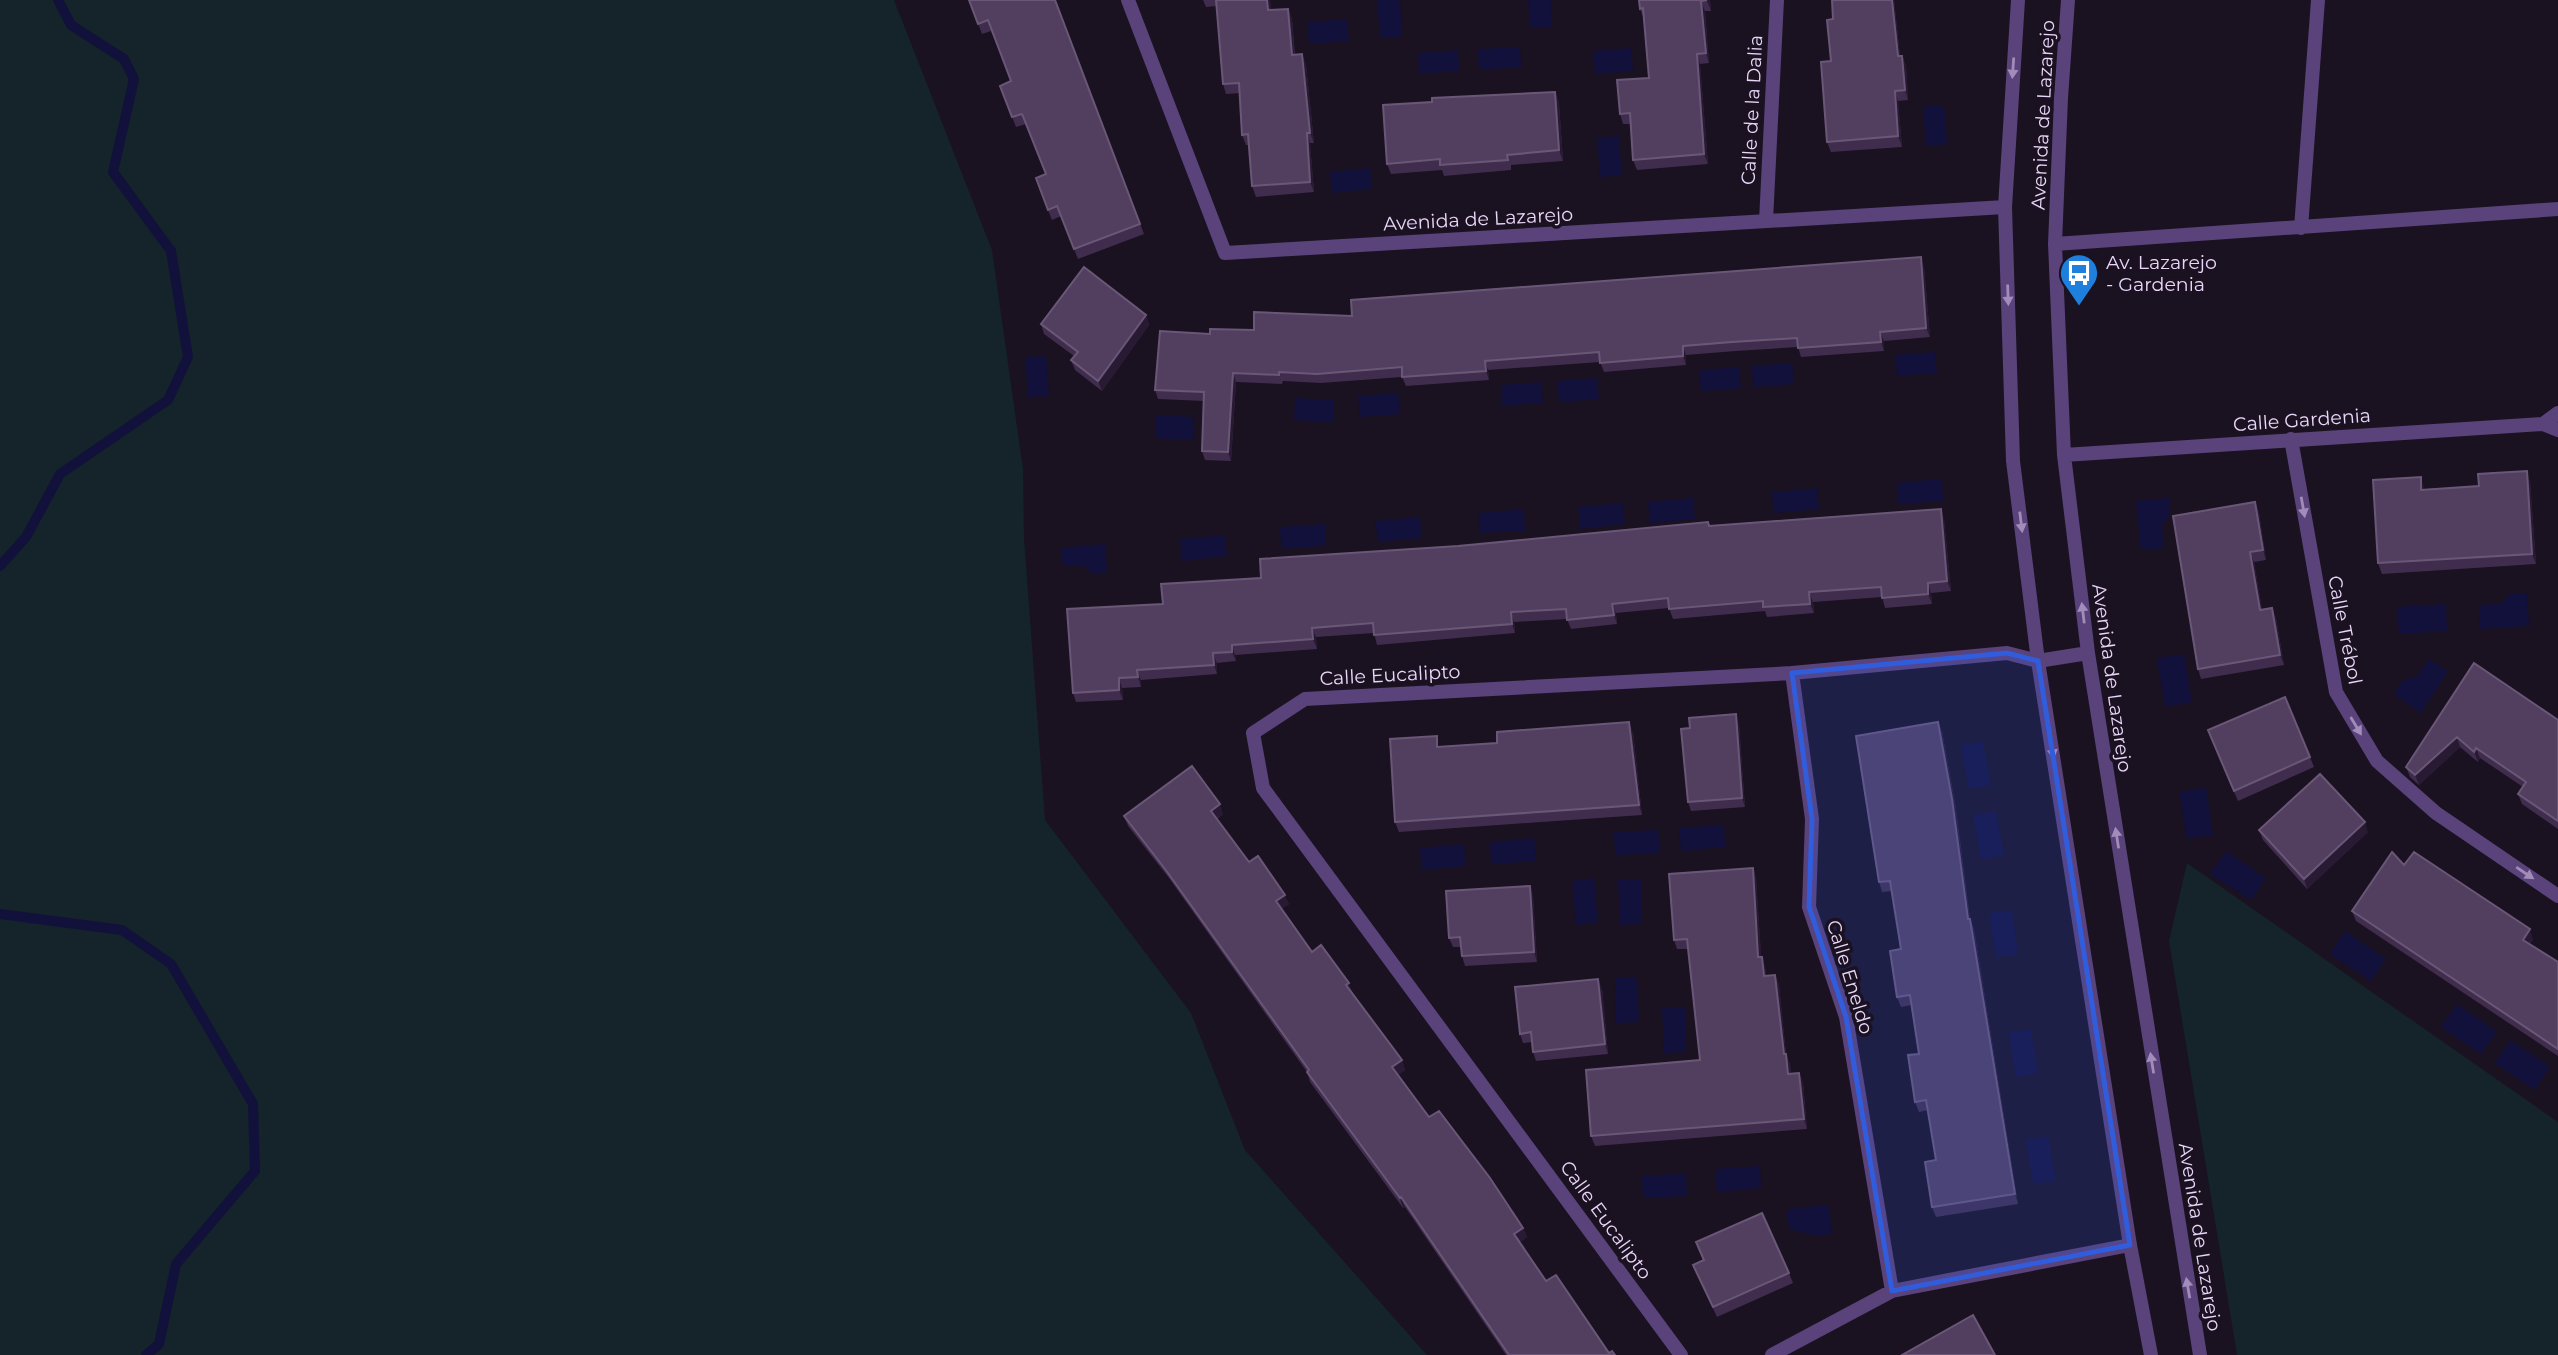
<svg xmlns="http://www.w3.org/2000/svg" width="2558" height="1355" font-family="Montserrat,sans-serif">
	<rect width="100%" height="100%" fill="#1a1121"/>
	<path fill="#15232b" d="M0 0H894L992 250 1023 469 1024 538 1045 820 1191 1013 1245 1150 1427 1355H0Z
		M2187 863 2558 1122V1355H2237L2169 941Z"/>
	<path fill="#12113b" d="M1377 0H1400L1402 37 1380 38Z
		M1528 0H1551L1552 27 1530 28Z
		M1347 19 1349 41 1309 44 1308 22Z
		M1520 47 1521 67 1479 70 1478 49Z
		M1631 48 1633 71 1595 74 1593 51Z
		M1458 50 1459 71 1419 74 1418 53Z
		M1944 105 1947 144 1926 146 1923 107Z
		M1619 136 1622 175 1600 177 1597 138Z
		M1370 168 1372 189 1332 193 1330 172Z
		M1935 352 1937 373 1897 376 1895 355Z
		M1046 356 1049 396 1028 397 1025 357Z
		M1792 363 1794 384 1753 387 1752 366Z
		M1739 367 1741 388 1701 391 1699 370Z
		M1597 378 1599 399 1559 402 1557 381Z
		M1541 382 1543 403 1502 406 1501 385Z
		M1398 393 1400 414 1360 417 1358 396Z
		M1295 398 1334 400 1333 422 1294 420Z
		M1156 415 1194 417 1193 440 1155 438Z
		M1942 479 1943 501 1898 504 1897 483Z
		M1817 488 1819 509 1774 513 1772 492Z
		M1693 498 1695 519 1650 523 1648 502Z
		M2169 498 2170 516 2162 525 2164 548 2141 550 2136 501Z
		M1623 503 1625 524 1580 529 1578 507Z
		M1524 509 1525 531 1480 533 1479 513Z
		M1420 517 1422 538 1378 542 1375 521Z
		M1325 524 1326 546 1281 548 1280 527Z
		M1225 535 1227 556 1182 561 1180 539Z
		M1105 544 1107 572 1093 574 1083 565 1063 566 1061 548Z
		M2510 594H2527L2529 626 2480 629 2479 605 2501 604Z
		M2446 604 2447 631 2399 634 2397 607Z
		M2184 654 2192 702 2165 707 2157 658Z
		M2429 659 2448 671 2421 713 2394 694 2403 680 2416 677Z
		M1983 741 1991 785 1969 789 1960 745Z
		M2206 787 2213 835 2187 839 2179 792Z
		M1996 811 2004 855 1981 860 1973 815Z
		M1724 825 1725 847 1681 851 1679 828Z
		M1658 830 1660 853 1615 855 1614 832Z
		M1534 838 1536 861 1491 864 1490 842Z
		M1464 844 1466 866 1422 870 1420 848Z
		M2226 851 2266 878 2251 900 2210 874Z
		M1594 878 1598 923 1576 925 1572 881Z
		M1618 880H1641L1642 924 1620 925Z
		M2012 910 2018 954 1996 957 1989 913Z
		M2345 931 2386 959 2371 981 2330 954Z
		M1615 978H1637L1639 1022 1616 1023Z
		M2457 1004 2497 1032 2481 1054 2441 1027Z
		M1685 1007 1686 1052 1664 1053 1662 1008Z
		M2031 1029 2038 1073 2016 1077 2008 1032Z
		M2510 1040 2550 1067 2535 1090 2495 1063Z
		M2048 1136 2056 1180 2033 1184 2026 1140Z
		M1760 1166 1761 1188 1717 1192 1715 1169Z
		M1686 1173 1687 1196 1643 1198 1642 1176Z
		M1829 1205 1832 1234 1816 1236 1789 1229 1787 1209Z"/>
	<g fill="none" stroke-linecap="round" stroke-linejoin="round">
		<path stroke="#12113b" stroke-width="10" d="M0 566 26 537 60 474 168 400 188 357 171 251 113 172 134 79 124 59 71 25 58 0
			M0 914 122 930 171 964 253 1104 255 1171 176 1264 159 1344 146 1355"/>
		<path stroke="#5a427a" stroke-width="14" d="M1128 0 1225 253 2005 207
			M2018 0 2005 207 2013 461 2038 661 2130 1245 2151 1355
			M2068 0 2061 98 2055 244 2064 455 2088 653 2200 1355
			M1766 221 1777 0
			M2301 228 2318 0
			M2055 244 2558 209
			M2543 424 2558 413
			M2291 439 2336 692 2377 761 2436 813 2558 896
			M2064 455 2543 424 2558 430
			M1792 673 1812 819 1809 907 1846 1017 1892 1291
			M1681 1355 1263 788 1253 733 1305 699 1792 673 2007 653 2038 661 2088 653
			M1772 1355 1892 1291 2130 1245"/>
	</g>
	<path fill="#402d4d" d="M969 0H1055L1144 234 1078 259 1061 216 1052 220 1039 188 1045 174 1026 124 1016 127 1004 96 1011 81 991 31 982 34Z
		M1203 0H1270L1271 10 1288 9 1292 19 1295 55 1302 54 1306 65 1314 143H1310L1314 192 1256 197 1252 186 1249 145H1246L1242 135 1240 93 1226 94 1223 84 1217 6 1206 7Z
		M1639 0H1710L1711 11H1705L1709 63 1700 64 1708 164 1637 170 1633 160 1631 124H1623L1620 114 1649 78 1644 19 1640 9Z
		M1832 0H1894L1900 56H1902L1906 66 1908 100 1898 101 1902 147 1831 152 1827 142 1833 19Z
		M1555 92 1559 103 1563 161 1511 165V170L1444 176 1442 170 1391 174 1387 164Z
		M1924 267 1930 337 1884 341V351L1801 357 1798 347 1736 351 1686 355V365L1604 372 1600 362 1488 370 1489 380 1406 386 1402 377 1321 383 1283 381 1282 384 1236 382 1231 461 1205 460 1202 451 1204 401 1158 399 1155 390 1210 334 1254 330 1352 316Z
		M1146 315 1149 325 1102 391 1075 370 1071 360 1074 356 1044 334 1041 324Z
		M2530 481 2536 564 2382 574 2378 563 2424 487V489L2479 486Z
		M2255 502 2259 513 2266 560 2254 562 2262 610 2272 608 2276 618 2284 665 2201 679 2198 669Z
		M1944 519 1951 591 1931 593 1932 604 1885 608 1882 597 1813 602 1814 613 1767 617 1765 611 1673 619 1669 608 1616 613 1617 624 1571 629 1567 619 1514 622 1515 633 1377 645 1374 633 1316 637 1317 649 1235 655 1236 661 1217 663V674L1141 680V687L1122 688 1123 700 1076 702 1073 693 1163 604 1261 578 1458 546 1708 522 1710 526Z
		M2474 663 2558 720V829L2522 804 2518 794 2523 787 2480 758 2478 762 2460 747 2419 785 2410 777 2406 767Z
		M1739 724 1745 807 1691 811 1688 802 1690 728Z
		M2208 730 2310 757 2314 767 2238 801Z
		M1942 731 1956 809 1970 919 1974 929 2018 1204 1936 1217 1932 1207 1936 1160 1928 1110 1919 1112 1915 1102 1919 1054 1911 1005 1901 1007 1897 997 1901 949 1892 891 1882 892 1879 882Z
		M1633 732 1642 815 1399 832 1395 822 1440 746V747L1497 743Z
		M1223 814 1217 819 1249 862 1289 904 1281 909 1312 952 1353 993 1402 1060 1405 1070 1398 1075 1429 1117 1523 1228 1527 1237 1520 1242 1546 1281 1609 1353 1615 1355H1506L1405 1207 1403 1208 1310 1082 1307 1072 1169 878 1128 826 1124 816Z
		M2259 830 2368 832 2307 889 2263 840Z
		M2404 865 2533 939 2530 944 2558 962V1056L2356 921 2352 911Z
		M1753 868 1756 878 1761 957 1765 967 1766 976 1775 975 1779 985 1786 1054 1790 1064 1791 1073H1799L1803 1083 1807 1129 1595 1146 1591 1136 1700 1060 1688 949H1677L1674 940Z
		M1533 895 1537 962 1465 966 1462 956 1461 947H1453L1449 938Z
		M1602 988 1608 1054 1536 1061 1533 1052 1532 1042 1523 1043 1520 1034Z
		M1696 1242 1789 1273 1793 1283 1717 1317 1693 1265 1703 1260Z"/>
	<path fill="#291a34" d="M1267 0H1270L1272 20 1268 10Z
		M1707 0H1710L1711 11 1707 1Z
		M1892 0H1894L1901 67 1898 56Z
		M1701 1 1705 11 1709 63 1706 53Z
		M1288 9 1292 19 1295 66 1292 55Z
		M1302 54 1306 65 1314 143 1310 133Z
		M1697 54 1700 64 1708 164 1704 154Z
		M1902 56 1906 66 1908 100 1905 90Z
		M1895 91 1898 101 1902 147 1898 136Z
		M1555 92 1559 103 1563 161 1559 150Z
		M1307 133 1310 143 1314 192 1310 182Z
		M1921 257 1924 267 1930 337 1926 328Z
		M1146 315 1149 325 1102 391 1098 381Z
		M1880 332 1884 341V351L1881 342Z
		M1683 346 1686 355V365L1683 356Z
		M1485 361 1488 370 1489 380 1486 371Z
		M1233 373 1236 382 1231 461 1228 452Z
		M2527 471 2530 481 2536 564 2532 554Z
		M2421 477 2424 487 2425 500 2421 490Z
		M2255 502 2259 513 2266 560 2263 550Z
		M1941 509 1944 519 1951 591 1947 581Z
		M2250 552 2254 562 2264 620 2260 610Z
		M1928 583 1931 593 1932 604 1928 594Z
		M1809 592 1813 602 1814 613 1810 604Z
		M1612 604 1616 613 1617 624 1614 615Z
		M2272 608 2276 618 2284 665 2280 655Z
		M1511 612 1514 622 1515 633 1512 624Z
		M1312 628 1316 637 1317 649 1313 639Z
		M1232 645 1235 655 1236 661 1232 652Z
		M1213 653 1217 663V674L1214 665Z
		M1137 670 1141 680V687L1138 677Z
		M1119 678 1122 688 1123 700 1119 690Z
		M1736 714 1739 724 1745 807 1742 798Z
		M1629 722 1633 732 1642 815 1639 805Z
		M1938 722 1942 731 1956 809 1971 929 1968 919Z
		M2457 737 2460 747 2419 785 2415 775Z
		M2476 748 2480 758 2478 762 2474 752Z
		M1220 804 1223 814 1214 820 1211 811Z
		M2365 822 2368 832 2307 889 2304 879Z
		M1753 868 1756 878 1762 967 1758 957Z
		M1530 886 1533 895 1537 962 1534 952Z
		M1285 895 1289 904 1279 911 1276 901Z
		M1970 919 1974 929 2018 1204 2015 1194Z
		M2530 929 2533 939 2526 950 2523 940Z
		M1762 957 1765 967 1767 986 1764 976Z
		M1775 975 1779 985 1787 1064 1784 1054Z
		M1598 979 1602 988 1608 1054 1605 1044Z
		M1349 983 1353 993 1350 995 1346 985Z
		M1786 1054 1790 1064 1792 1083 1788 1074Z
		M1402 1060 1405 1070 1395 1077 1392 1067Z
		M1799 1073 1803 1083 1807 1129 1804 1119Z
		M1401 1197 1405 1207 1403 1208 1400 1198Z
		M1523 1228 1527 1237 1518 1244 1514 1234Z"/>
	<path fill="#523f5f" stroke="#6a5778" stroke-width="2" d="M969 0H1055L1140 224 1074 249 1057 206 1048 210 1036 178 1046 174 1022 114 1012 117 1000 86 1011 81 988 20 978 24Z
		M1216 0H1267L1268 10 1288 9 1292 55 1302 54 1310 133H1307L1310 182 1252 186 1248 134 1242 135 1239 83 1223 84Z
		M1639 0H1707L1701 1 1706 53 1697 54 1704 154 1633 160 1630 113 1620 114 1617 80 1649 78 1643 8 1640 9Z
		M1832 0H1892L1898 56H1902L1905 90 1895 91 1898 136 1827 142 1821 62 1831 61 1827 20 1833 19Z
		M1555 92 1559 150 1507 155 1508 160 1440 165V159L1387 164 1383 105 1432 102V98Z
		M1921 257 1926 328 1880 332 1881 342 1798 348 1797 338 1732 342 1683 346V356L1600 363 1599 352 1485 361 1486 371 1402 377V367L1317 374 1279 372V375L1233 373 1228 452 1202 451 1204 392 1155 390 1160 331 1210 334V329L1254 330V312L1352 316 1351 300Z
		M1084 267 1146 315 1098 381 1071 360 1078 352 1041 324Z
		M2527 471 2532 554 2378 563 2373 480 2421 477V490L2479 486 2478 474Z
		M2255 502 2263 550 2250 552 2260 610 2272 608 2280 655 2198 669 2173 516Z
		M1941 509 1947 581 1928 583V594L1882 598 1881 587 1809 592 1810 604 1763 607V601L1669 609 1668 598 1612 604 1614 615 1567 620 1566 609 1511 612 1512 624 1374 635 1373 623 1312 628 1313 639 1232 645V652L1213 653 1214 665 1137 670 1138 677 1119 678V690L1073 693 1067 609 1163 604 1161 584 1261 578 1260 559 1458 546 1708 522 1709 526Z
		M2474 663 2558 720V821L2518 794 2526 782 2476 748 2474 752 2457 737 2415 775 2406 767Z
		M2285 697 2310 757 2234 791 2208 730Z
		M1736 714 1742 798 1688 802 1681 729 1690 728 1689 718Z
		M1629 722 1639 805 1395 822 1390 739 1437 736V747L1497 743V732Z
		M1938 722 1952 799 1968 919H1970L2015 1194 1932 1207 1925 1162 1936 1160 1926 1100 1915 1102 1908 1055 1919 1054 1910 995 1897 997 1890 951 1901 949 1890 881 1879 882 1856 736Z
		M1192 766 1220 804 1211 811 1249 862 1258 856 1285 895 1276 901 1312 952 1321 945 1349 983 1346 985 1402 1060 1392 1067 1429 1117 1439 1111 1490 1178 1523 1228 1514 1234 1546 1281 1556 1275 1609 1353 1612 1351 1615 1355H1509L1401 1197 1400 1198 1307 1072 1309 1070 1165 869 1124 816Z
		M2320 774 2365 822 2304 879 2259 830Z
		M2392 852 2404 865 2414 852 2530 929 2523 940 2558 962V1049L2352 911Z
		M1753 868 1758 957H1762L1764 976 1775 975 1784 1054H1786L1788 1074 1799 1073 1804 1119 1591 1136 1586 1070 1700 1060 1687 939 1674 940 1669 874Z
		M1530 886 1534 952 1462 956 1460 937 1449 938 1446 891Z
		M1598 979 1605 1044 1533 1052 1531 1032 1520 1034 1515 987Z
		M1762 1213 1789 1273 1713 1307 1693 1265 1704 1260 1696 1242Z
		M1973 1315 1995 1355H1902Z"/>
	<defs><path id="oneway-solid" d="M-6-.8H1V-3.2L6.5 0L1 3.2V.8H-6Z" transform="scale(1.75)"/></defs>
	<g fill="#a28cba">
		<use href="#oneway-solid" transform="translate(2013 68) rotate(94)"/>
		<use href="#oneway-solid" transform="translate(2008 295) rotate(88)"/>
		<use href="#oneway-solid" transform="translate(2303 507) rotate(80)"/>
		<use href="#oneway-solid" transform="translate(2021 522) rotate(83)"/>
		<use href="#oneway-solid" transform="translate(2083 613) rotate(-97)"/>
		<use href="#oneway-solid" transform="translate(2356 726) rotate(59)"/>
		<use href="#oneway-solid" transform="translate(2052 748) rotate(81)"/>
		<use href="#oneway-solid" transform="translate(2117 838) rotate(-99)"/>
		<use href="#oneway-solid" transform="translate(2525 873) rotate(34)"/>
		<use href="#oneway-solid" transform="translate(2152 1063) rotate(-99)"/>
		<use href="#oneway-solid" transform="translate(2188 1288) rotate(-100)"/>
	</g>
	<path fill="#315cdb" fill-opacity="0.2" stroke="#315cdb" stroke-width="5" stroke-linejoin="round" d="M2007 653 2038 661 2130 1245 1892 1291 1846 1017 1809 907 1812 819 1792 673Z"/>
	<defs>
		<g id="bus-pin" transform="scale(2.0125)"><path d="M0 17L-7.5 6A9.5 9.5 0 1 1 7.5 6Z" fill="#1f7fdd" stroke="#1a1121"/><path d="M-5-6H5V4H4V6H2V4H-2V6H-4V4H-5ZM-3.5-4V0h7V-4ZM-3.5 1.2v1.5H-2V1.2ZM2 1.2v1.5H3.5V1.2Z" fill="#fff"/></g>
	</defs>
	<g fill-rule="evenodd">
		<use href="#bus-pin" x="2079" y="273"/>
	</g>
	<g text-anchor="middle" dominant-baseline="central" stroke-width="7" stroke-linejoin="round" paint-order="stroke">
		<g font-size="19" fill="#e9d7f9" stroke="#1a1121">
			<text transform="translate(1752 110) rotate(-87)">Calle de la Dalia</text>
			<text transform="translate(2043 115) rotate(-87)">Avenida de Lazarejo</text>
			<text transform="translate(1478 219) rotate(-3)">Avenida de Lazarejo</text>
			<text transform="translate(2302 420) rotate(-4)">Calle Gardenia</text>
			<text transform="translate(2345 630) rotate(79)">Calle Trébol</text>
			<text transform="translate(1390 675) rotate(-3)">Calle Eucalipto</text>
			<text transform="translate(2112 678) rotate(82)">Avenida de Lazarejo</text>
			<text transform="translate(1850 977) rotate(73)">Calle Eneldo</text>
			<text transform="translate(1606 1220) rotate(54)">Calle Eucalipto</text>
			<text transform="translate(2200 1237) rotate(81)">Avenida de Lazarejo</text>
		</g>
		<g font-size="19" fill="#e9d7f9" stroke="#1a1121" text-anchor="start">
			<text x="2106" y="262">Av. Lazarejo<tspan x="2106" dy="22">- Gardenia</tspan></text>
		</g>
	</g>
</svg>
